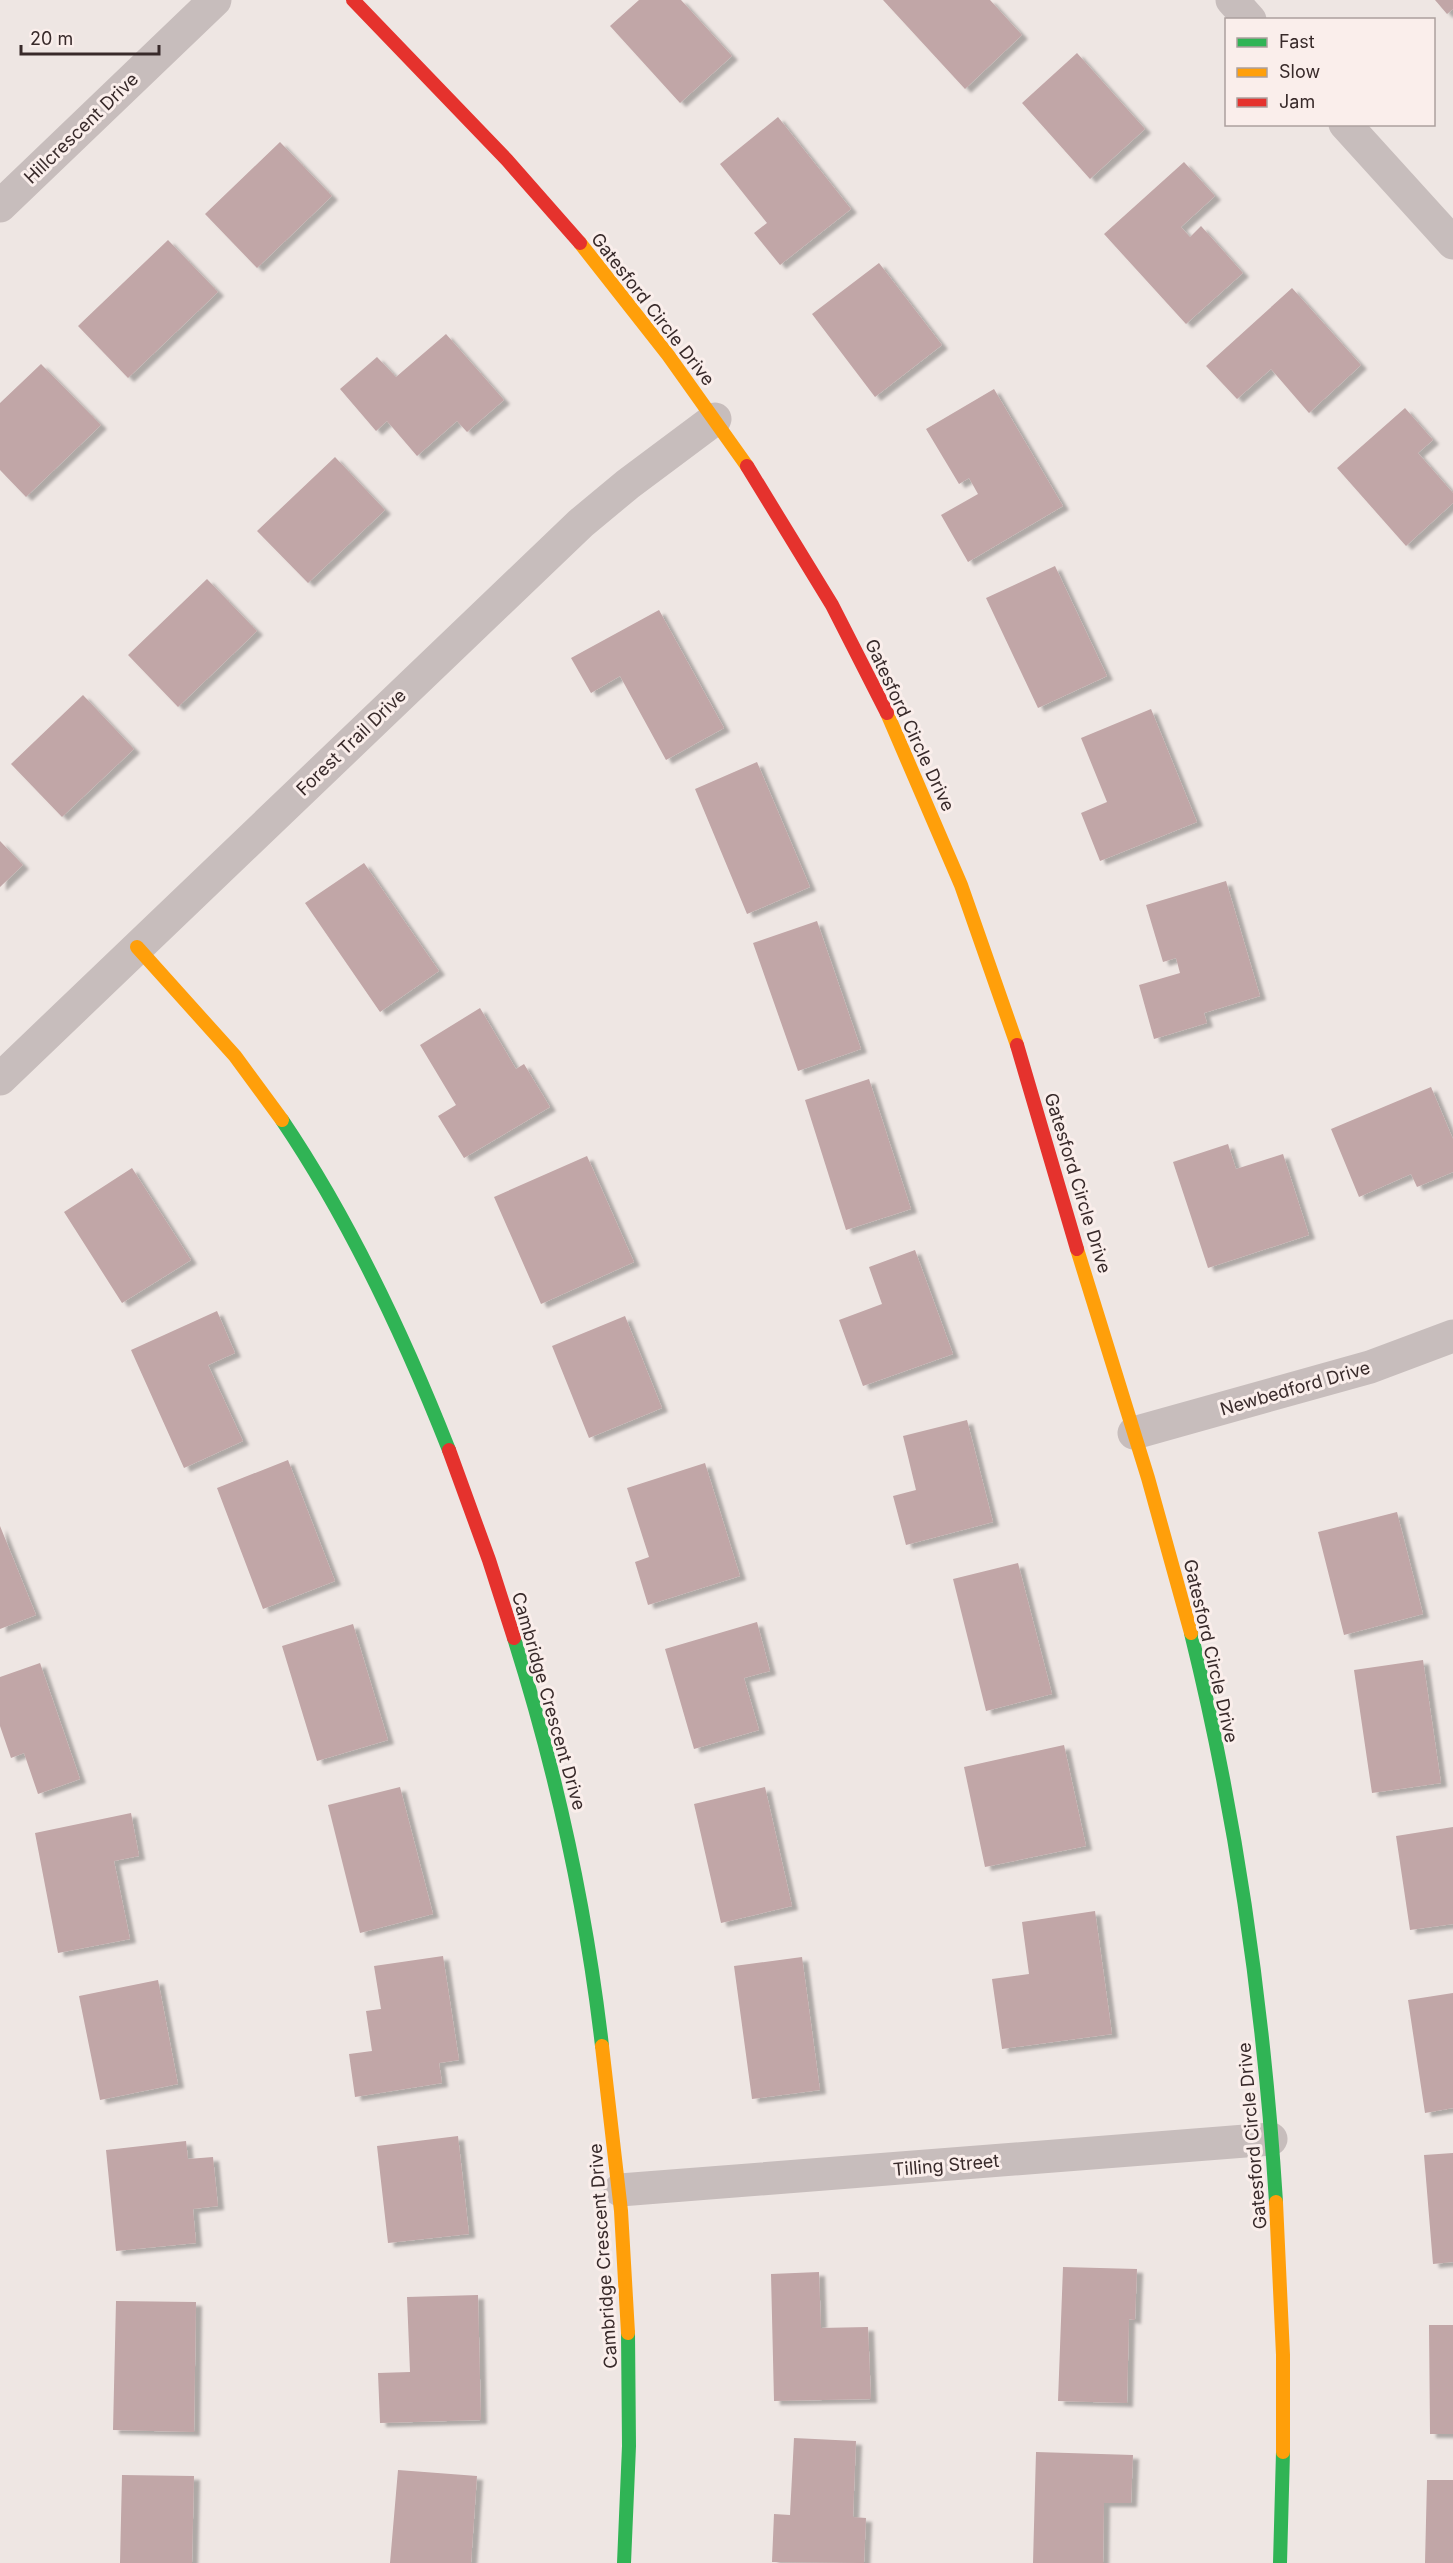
<svg xmlns="http://www.w3.org/2000/svg" width="1453" height="2563" font-family="Inter,sans-serif">
	<defs>
		<filter id="shadow"><feDropShadow dx="6" dy="4" stdDeviation="1.5" flood-color="#0004"/></filter>
	</defs>
	<rect width="100%" height="100%" fill="#eee6e3"/>
	<path fill="#c1a6a7" filter="url(#shadow)" d="M639 0H681L732 56 680 103 610 26Z
		M883 0H990L1022 35 965 89Z
		M1435 0H1453V9L1447 14Z
		M1077 53 1145 129 1090 179 1022 103Z
		M778 117 851 209 780 265 754 233 767 223 720 164Z
		M280 142 332 196 257 268 205 214Z
		M1184 162 1215 196 1181 227 1190 237 1201 226 1243 273 1186 324 1104 234Z
		M168 240 218 292 128 378 78 326Z
		M879 263 942 345 875 397 812 314Z
		M1292 288 1361 365 1309 413 1271 369 1237 399 1206 366Z
		M446 334 504 400 467 432 457 421 417 456 387 421 376 431 340 389 377 357 396 377Z
		M41 364 101 425 26 497 0 470V403Z
		M994 389 1063 506 968 562 941 515 978 494 969 478 959 484 926 429Z
		M1405 408 1433 440 1418 453 1453 493V503L1406 546 1337 468Z
		M335 457 385 510 308 583 257 531Z
		M1055 566 1107 676 1038 708 986 598Z
		M207 579 257 631 178 707 128 655Z
		M659 610 724 728 666 760 620 676 591 693 571 658Z
		M83 695 134 749 62 817 11 764Z
		M1151 709 1197 822 1100 861 1081 813 1107 802 1081 738Z
		M757 762 810 887 747 914 695 789Z
		M0 841 23 865 0 887Z
		M364 863 439 971 380 1012 305 903Z
		M1226 881 1260 996 1204 1013 1207 1023 1154 1039 1139 985 1180 973 1176 958 1163 962 1146 905Z
		M817 921 861 1049 798 1071 753 943Z
		M480 1008 516 1069 524 1064 550 1107 464 1158 438 1116 456 1105 420 1045Z
		M869 1079 911 1209 846 1230 805 1100Z
		M1431 1087 1453 1139V1172L1417 1187 1411 1174 1359 1197 1331 1129Z
		M1228 1144 1236 1169 1283 1154 1309 1235 1208 1268 1173 1162Z
		M587 1156 634 1262 541 1304 494 1197Z
		M132 1168 191 1260 122 1303 64 1212Z
		M915 1250 953 1354 863 1386 839 1320 882 1304 869 1267Z
		M217 1311 235 1353 208 1365 243 1441 184 1468 131 1350Z
		M625 1316 662 1408 589 1438 552 1346Z
		M967 1420 993 1522 906 1545 893 1496 916 1490 903 1436Z
		M288 1460 335 1581 263 1609 217 1488Z
		M705 1463 740 1576 648 1605 635 1562 649 1557 627 1488Z
		M1397 1512 1423 1614 1344 1635 1318 1532Z
		M0 1526 36 1615 0 1629Z
		M1018 1563 1052 1694 986 1711 953 1579Z
		M757 1622 770 1671 744 1678 759 1730 694 1749 665 1649Z
		M353 1624 388 1740 317 1761 282 1646Z
		M1423 1660 1441 1783 1372 1793 1354 1670Z
		M40 1663 80 1779 38 1794 24 1753 11 1758 0 1726V1677Z
		M1064 1745 1086 1846 985 1867 964 1767Z
		M400 1787 433 1914 360 1933 328 1805Z
		M765 1787 792 1906 721 1923 694 1804Z
		M131 1813 139 1856 114 1861 130 1939 58 1953 35 1833Z
		M1453 1827V1924L1410 1930 1396 1836Z
		M1095 1911 1112 2034 1002 2049 992 1979 1029 1974 1022 1922Z
		M443 1956 459 2060 439 2063 442 2083 355 2097 349 2054 372 2051 366 2011 381 2009 374 1966Z
		M802 1957 820 2090 752 2099 734 1966Z
		M158 1980 178 2084 100 2100 79 1996Z
		M1453 1993V2108L1425 2113 1408 2000Z
		M458 2136 469 2234 388 2243 377 2146Z
		M186 2141 188 2159 213 2157 218 2206 193 2209 196 2243 116 2251 106 2150Z
		M1453 2153V2262L1433 2264 1424 2155Z
		M1063 2267 1137 2269 1135 2320 1129 2319 1127 2403 1058 2401Z
		M819 2272 821 2328 868 2327 871 2399 774 2401 771 2274Z
		M478 2295 481 2420 380 2423 378 2373 410 2372 407 2297Z
		M116 2301 196 2302 194 2432 113 2430Z
		M1429 2325H1453V2434H1430Z
		M794 2438 856 2441 853 2517 866 2518 864 2563 772 2562 774 2514 790 2515Z
		M1036 2452 1133 2455 1131 2503H1104L1103 2563H1033Z
		M398 2470 477 2476 471 2563H390Z
		M122 2475 194 2476 192 2563H120Z
		M1427 2480H1453V2563H1425Z"/>
	<g fill="none" stroke-linecap="round" stroke-linejoin="round">
		<path stroke="#c7bdbc" stroke-width="33" d="M1232 0 1250 20
			M1345 124 1453 243
			M0 206 215 0
			M0 1079 581 523 628 484 715 419
			M1134 1433 1370 1367 1453 1336
			M620 2190 1271 2139"/>
		<path stroke="#30b455" stroke-width="14" d="M282 1120C351 1222 404 1336 449 1450
			M1191 1633C1237 1819 1264 2010 1276 2202
			M514 1638C556 1771 586 1907 602 2046
			M624 2563 629 2446 628 2333
			M1280 2563 1283 2452"/>
		<path stroke="#ff9f0a" stroke-width="14" d="M580 243 668 355 747 466
			M887 713 961 885 1017 1045
			M137 947 235 1056 282 1120
			M1077 1249 1148 1478 1191 1633
			M602 2046 621 2211 628 2333
			M1276 2202 1283 2355V2452"/>
		<path stroke="#e5322d" stroke-width="14" d="M353 0 507 160 580 243
			M747 466 832 605 887 713
			M1017 1045 1077 1249
			M449 1450 489 1560 514 1638"/>
	</g>
	<g text-anchor="middle" dominant-baseline="central" stroke-width="6" stroke-linejoin="round" paint-order="stroke">
		<g font-size="18" fill="#382a2a" stroke="#faeeeb">
			<text transform="translate(81 128) rotate(-44)">Hillcrescent Drive</text>
			<text transform="translate(653 309) rotate(52)">Gatesford Circle Drive</text>
			<text transform="translate(910 725) rotate(65)">Gatesford Circle Drive</text>
			<text transform="translate(351 742) rotate(-44)">Forest Trail Drive</text>
			<text transform="translate(1078 1183) rotate(73)">Gatesford Circle Drive</text>
			<text transform="translate(1295 1388) rotate(-16)">Newbedford Drive</text>
			<text transform="translate(1211 1651) rotate(77)">Gatesford Circle Drive</text>
			<text transform="translate(549 1701) rotate(74)">Cambridge Crescent Drive</text>
			<text transform="translate(1252 2136) rotate(-95)">Gatesford Circle Drive</text>
			<text transform="translate(946 2165) rotate(-5)">Tilling Street</text>
			<text transform="translate(603 2256) rotate(-94)">Cambridge Crescent Drive</text>
		</g>
	</g>
	<rect x="1225" y="18" width="210" height="108" fill="#faeeeb" stroke="#aca09e" stroke-width="1.5"/>
	<rect x="1237" y="38" width="30" height="9" fill="#30b455" stroke="#aca09e" stroke-width="1.5"/>
	<text x="1279" y="48" font-size="18" fill="#382a2a">Fast</text>
	<rect x="1237" y="68" width="30" height="9" fill="#ff9f0a" stroke="#aca09e" stroke-width="1.5"/>
	<text x="1279" y="78" font-size="18" fill="#382a2a">Slow</text>
	<rect x="1237" y="98" width="30" height="9" fill="#e5322d" stroke="#aca09e" stroke-width="1.5"/>
	<text x="1279" y="108" font-size="18" fill="#382a2a">Jam</text>
	<path d="M21 45v9h138v-9" fill="none" stroke="#382a2a" stroke-width="3"/>
	<text x="30" y="45" font-size="18" fill="#382a2a" stroke="#faeeeb" stroke-width="4.5" paint-order="stroke">20 m</text>
</svg>
